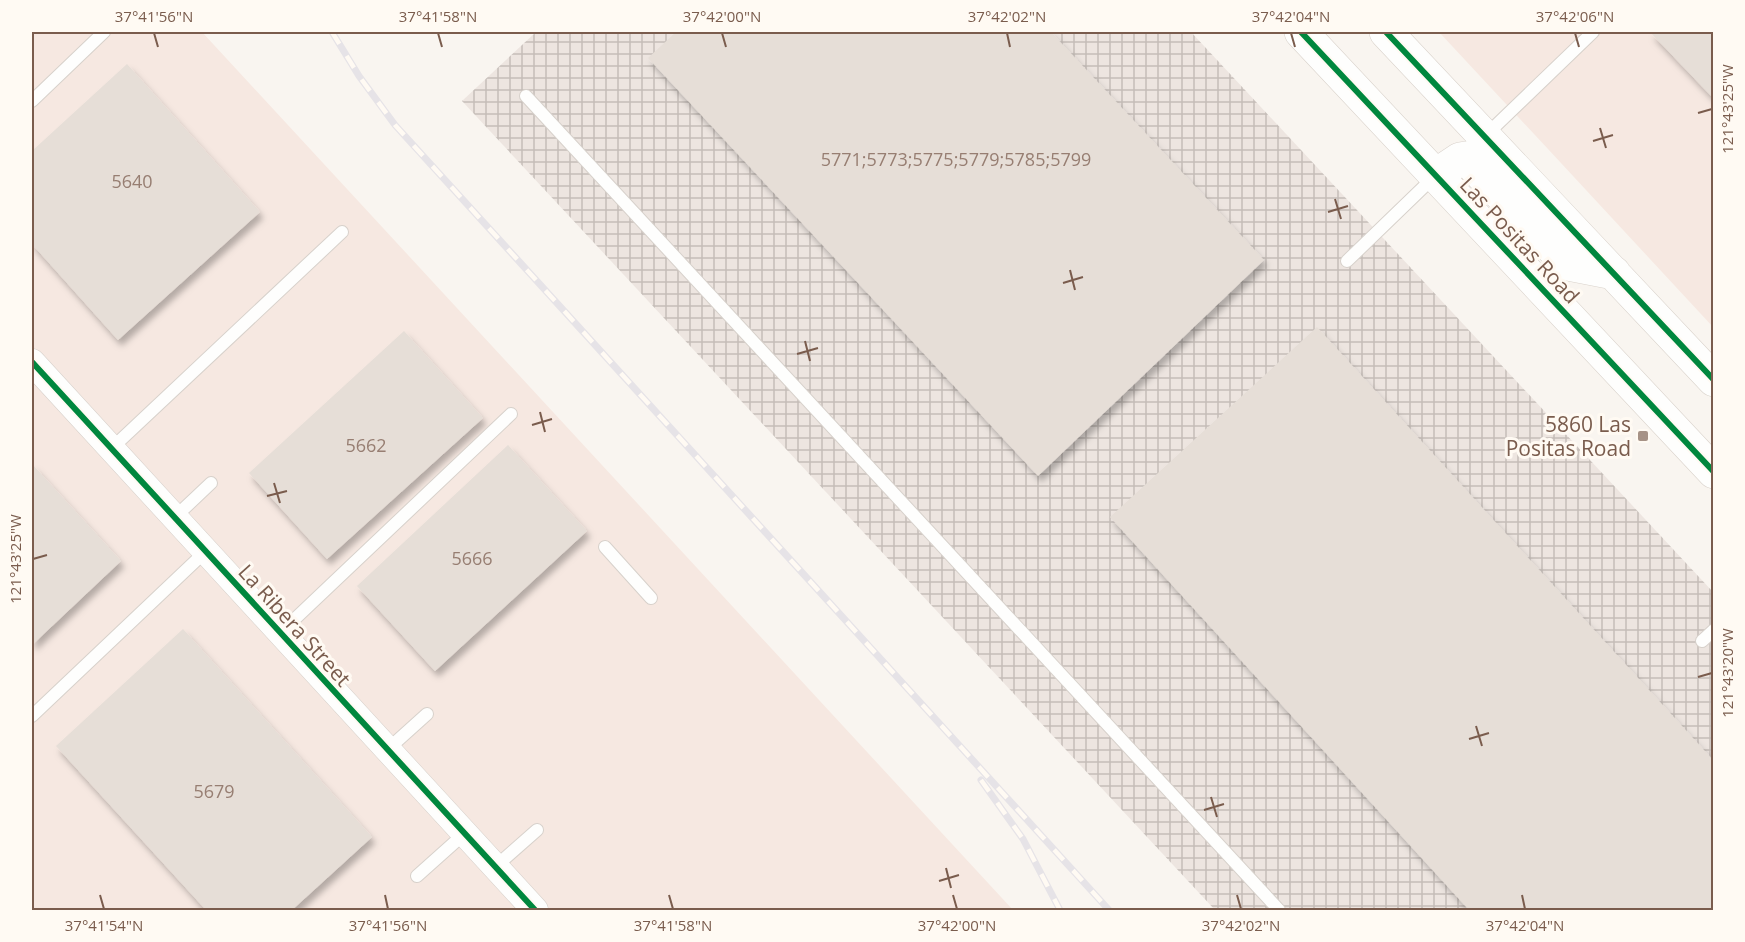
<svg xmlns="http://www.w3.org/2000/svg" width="1745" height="942" font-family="'Open Sans',sans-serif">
	<defs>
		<pattern id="industrial-grid" width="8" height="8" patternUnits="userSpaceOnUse" patternTransform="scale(1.5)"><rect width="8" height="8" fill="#ede5e0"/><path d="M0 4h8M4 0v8" fill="none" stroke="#c5bdb8"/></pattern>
		<filter id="shadow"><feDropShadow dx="3.5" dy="6" stdDeviation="3" flood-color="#0004"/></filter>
	</defs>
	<rect width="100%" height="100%" fill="#f9f5f0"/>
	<path fill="#f6e8e1" d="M32 32H202L1013 910H32Z
		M1439 32H1713V327L1548 149Z"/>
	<path fill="url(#industrial-grid)" d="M536 32H1191L1713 592V910H1215L462 101Z"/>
	<path fill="#e6ded7" filter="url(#shadow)" d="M676 32H1051L1264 260 1038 476 648 58Z
		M1650 32H1714V99Z
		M127 64 260 212 118 340 32 244V151Z
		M1317 327 1714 761V910H1469L1110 517Z
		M404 331 483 418 327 559 249 473Z
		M508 445 587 531 435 671 357 586Z
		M32 464 121 561 32 645Z
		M183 629 372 837 292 910H206L56 746Z"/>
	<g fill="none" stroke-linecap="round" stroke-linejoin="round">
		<g stroke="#d7d1cb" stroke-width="14">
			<path id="service" d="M526 96 1279 910
				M32 101 104 32
				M1486 135 1593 32
				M1347 261 1435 176
				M111 449 342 232
				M174 518 211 483
				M605 547 651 598
				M280 633 511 414
				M1702 641 1714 630
				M32 716 205 552
				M387 750 427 714
				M495 867 537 830
				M417 876 464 834"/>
		</g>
		<g stroke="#d7d1cb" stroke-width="27">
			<path id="minor" d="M32 362 535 910"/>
		</g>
		<g stroke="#d9d2cb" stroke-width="34">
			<path id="secondary" d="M1301 32 1714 472
				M1386 32 1714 380
				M1436 175 1460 159 1466 158 1568 264 1614 273"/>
		</g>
		<use href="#service" stroke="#fefefd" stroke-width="12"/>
		<use href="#minor" stroke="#fefefd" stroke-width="26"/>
		<use href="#secondary" stroke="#fefefd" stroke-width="33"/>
		<g stroke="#e6e3e7" stroke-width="7">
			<path id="rail" d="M332 32 359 76 395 125 1109 910
				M981 780 1023 839 1060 910"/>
		</g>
		<use href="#rail" stroke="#fffaf3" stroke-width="4.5" stroke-dasharray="14" stroke-linecap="butt"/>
		<g stroke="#fffaf3" stroke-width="10">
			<path id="cycleway" d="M1301 32 1714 472
				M1386 32 1714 380
				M32 362 535 910"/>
		</g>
		<use href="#cycleway" stroke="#00873e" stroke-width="6"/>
	</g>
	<path fill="none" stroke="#7a5c4d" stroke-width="2" d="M154 33 158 47M438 33 442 47M722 33 726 47M1007 33 1010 47M1291 33 1295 47M1575 33 1579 47M1698 113 1712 109M1600 128 1606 148M1593 141 1613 135M1335 199 1341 219M1328 212 1348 206M1070 270 1075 290M1063 283 1083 277M805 341 810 361M797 354 818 348M540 412 545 432M532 425 552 419M274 483 280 503M267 496 287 491M33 559 47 555M1698 677 1712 673M1476 726 1482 746M1469 739 1489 733M1211 797 1217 817M1204 810 1224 804M946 868 951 888M939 881 959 875M100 895 104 909M385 895 388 909M669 895 673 909M953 895 957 909M1237 895 1241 909M1522 895 1525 909"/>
	<rect fill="#a69286" stroke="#fffaf3" stroke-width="2" x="1637" y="430" width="12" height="12" rx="3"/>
	<g text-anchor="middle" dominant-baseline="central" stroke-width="6" stroke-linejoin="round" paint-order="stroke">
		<g font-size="18" fill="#977e72">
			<text x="956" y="159">5771;5773;5775;5779;5785;5799</text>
			<text x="132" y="181">5640</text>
			<text x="366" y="445">5662</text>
			<text x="472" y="558">5666</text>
			<text x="214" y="791">5679</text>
		</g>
		<g font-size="21" fill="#7a5c4d" stroke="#fffaf3">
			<text transform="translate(1520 240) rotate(47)">Las Positas Road</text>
			<text transform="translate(295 625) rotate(48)">La Ribera Street</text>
		</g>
		<g font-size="21" fill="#7a5c4d" stroke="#fffaf3" text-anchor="end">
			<text x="1631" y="424">5860 Las<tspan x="1631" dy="24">Positas Road</tspan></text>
		</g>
	</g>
	<rect width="1745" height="942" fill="none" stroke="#fffaf3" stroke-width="66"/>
	<rect x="33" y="33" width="1679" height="876" fill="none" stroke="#7a5c4d" stroke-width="2"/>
	<g font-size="15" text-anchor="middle" fill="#7a5c4d">
		<text x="154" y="22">37°41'56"N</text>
		<text x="438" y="22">37°41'58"N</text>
		<text x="722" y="22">37°42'00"N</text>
		<text x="1007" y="22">37°42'02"N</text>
		<text x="1291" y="22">37°42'04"N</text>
		<text x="1575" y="22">37°42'06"N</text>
		<text transform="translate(1728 109) rotate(-90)" y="5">121°43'25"W</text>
		<text transform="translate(16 559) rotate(-90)" y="5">121°43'25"W</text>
		<text transform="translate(1728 673) rotate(-90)" y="5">121°43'20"W</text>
		<text x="104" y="931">37°41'54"N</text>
		<text x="388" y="931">37°41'56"N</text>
		<text x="673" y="931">37°41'58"N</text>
		<text x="957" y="931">37°42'00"N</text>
		<text x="1241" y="931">37°42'02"N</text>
		<text x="1525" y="931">37°42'04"N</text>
	</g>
</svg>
